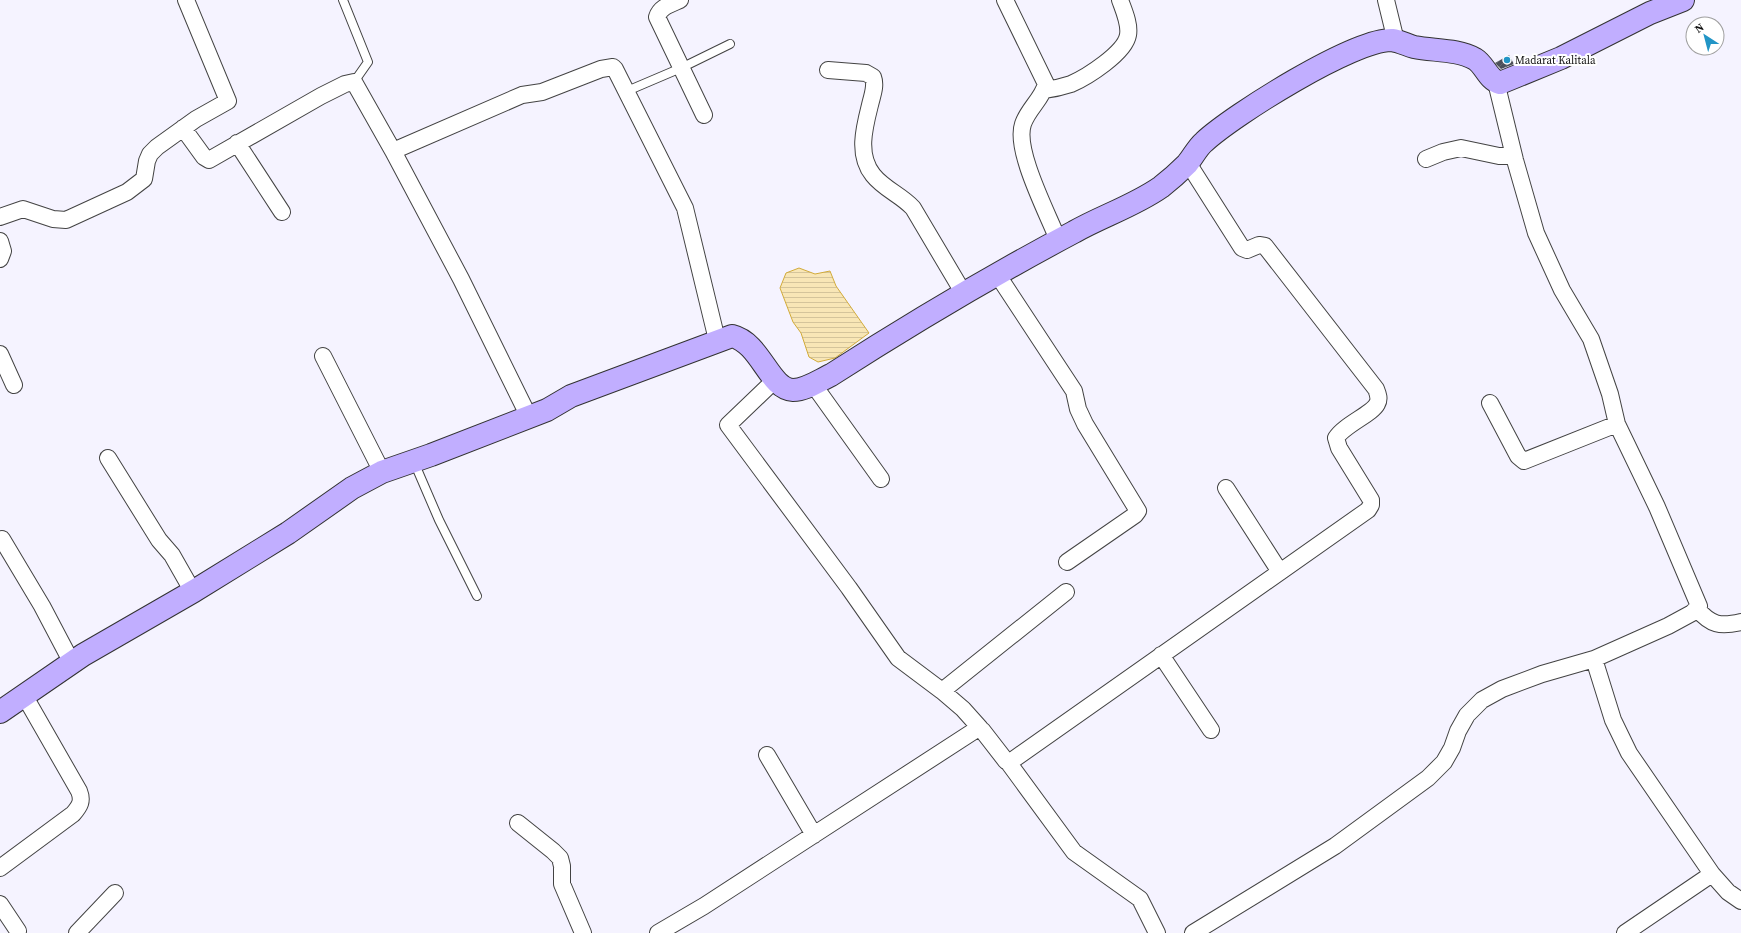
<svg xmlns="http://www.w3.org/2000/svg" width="1741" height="933" font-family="'Source Serif 4',serif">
	<defs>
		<pattern id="water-rules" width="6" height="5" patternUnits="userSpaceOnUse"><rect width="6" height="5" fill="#f8e6b6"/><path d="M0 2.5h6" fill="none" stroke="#d4c49b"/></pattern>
		<pattern id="building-hatch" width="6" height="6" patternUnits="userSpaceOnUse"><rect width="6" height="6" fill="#4c4f59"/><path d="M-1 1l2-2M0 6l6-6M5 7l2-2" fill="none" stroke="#61646c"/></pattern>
	</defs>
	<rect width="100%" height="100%" fill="#f5f3ff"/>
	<path fill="url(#water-rules)" stroke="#d2ab3a" d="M799 268 815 274 830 271 836 286 869 333 835 358 818 362 809 357 801 333 793 322 780 288 786 273Z"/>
	<path fill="url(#building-hatch)" d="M1509 55 1514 64 1501 69 1495 63Z"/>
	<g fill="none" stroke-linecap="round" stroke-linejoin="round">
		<g stroke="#434343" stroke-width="10">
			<path id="lane" d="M343 0 368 62 354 82
				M627 91 681 68 730 44
				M414 462 439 520 477 596"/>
		</g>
		<g stroke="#434343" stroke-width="18">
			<path id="street" d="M680 0C671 4 660 7 657 17L704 115
				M1005 0 1046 84C1042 99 1028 109 1023 124 1014 150 1048 214 1058 240
				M1386 0 1396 41
				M828 70 866 73 873 77C876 85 873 93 871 101 865 125 856 154 873 175 884 189 901 195 913 208L964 294
				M1044 90C1053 89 1062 87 1071 84 1087 77 1125 53 1128 35 1130 24 1124 11 1120 0
				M183 128 204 157 209 160 321 96 345 84 354 82 393 151 461 279 529 417
				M237 143 282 212
				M393 151 522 95 542 92 601 69 613 67 615 69 685 208 717 340
				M1426 159 1443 152 1461 148 1499 156H1514
				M0 217 23 209 53 219 66 220 127 192 144 179 147 161 150 154 157 147 196 119 228 101 186 0
				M0 241 3 251 0 259
				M997 274 1074 391 1078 409 1085 424 1138 511 1135 515 1067 562
				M0 354 14 385
				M323 356 382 472
				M775 380 728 425 849 588 898 658 942 691 963 709 980 728
				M813 384 881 479
				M1490 403 1518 456 1524 461 1617 424
				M108 458 159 540 172 555 193 592
				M1226 488 1280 572
				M2 539 42 606 72 663
				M1697 609C1711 625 1720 627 1741 622
				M1161 655 1211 730
				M1594 659 1613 720 1629 753 1712 874 1728 892 1741 901
				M942 691 1066 592
				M767 755 814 835
				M1008 762 1074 852 1140 899 1157 933
				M518 823 553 851 560 858 562 866V884L583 933
				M0 868 73 814C80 806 83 801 79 791L24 695
				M0 904 18 931
				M77 933 115 893
				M658 933 704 906 977 729 982 730 1006 761 1010 762 1368 510 1371 505V500L1339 448 1336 438C1344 425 1372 414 1377 404 1380 399 1378 394 1376 389L1265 246 1259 245 1247 250 1242 248 1188 163
				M1193 933 1335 846 1428 778 1444 762 1452 748 1458 731 1467 715 1482 700 1502 689 1542 674 1594 659 1668 626 1692 613 1699 606 1657 507 1617 424 1610 394 1591 339 1562 290 1536 233 1515 160 1496 82
				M1625 933 1712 874"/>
		</g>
		<g stroke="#323232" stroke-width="24">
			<path id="secondary" d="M0 712 83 655 194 591 288 533 352 488 382 472 431 455 547 410 571 396 732 336C761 343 769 389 793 390 806 390 820 380 831 375 909 325 991 276 1074 232 1102 216 1134 206 1161 187 1170 180 1179 172 1187 164 1193 157 1197 148 1204 142 1233 115 1354 39 1392 40 1399 41 1407 45 1414 47 1434 51 1457 49 1475 59 1485 65 1488 80 1500 83L1561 58 1650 13 1683 0"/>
		</g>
		<use href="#lane" stroke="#fff" stroke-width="8"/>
		<use href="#street" stroke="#fff" stroke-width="16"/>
		<use href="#secondary" stroke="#c1aeff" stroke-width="22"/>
	</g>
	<circle fill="#2295c6" stroke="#fff" stroke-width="1.5" cx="1507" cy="60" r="4"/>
	<g text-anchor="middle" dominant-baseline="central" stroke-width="4" stroke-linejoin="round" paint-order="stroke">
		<g font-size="11" fill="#101010" stroke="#fff" text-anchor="start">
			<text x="1515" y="60">Madarat Kalitala</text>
		</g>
	</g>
	<g transform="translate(1705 36) rotate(324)"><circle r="19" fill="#ffffff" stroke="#9f9f9f"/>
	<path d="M0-3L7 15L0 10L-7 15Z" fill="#2295c6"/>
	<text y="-6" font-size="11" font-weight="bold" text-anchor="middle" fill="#101010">N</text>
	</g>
</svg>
